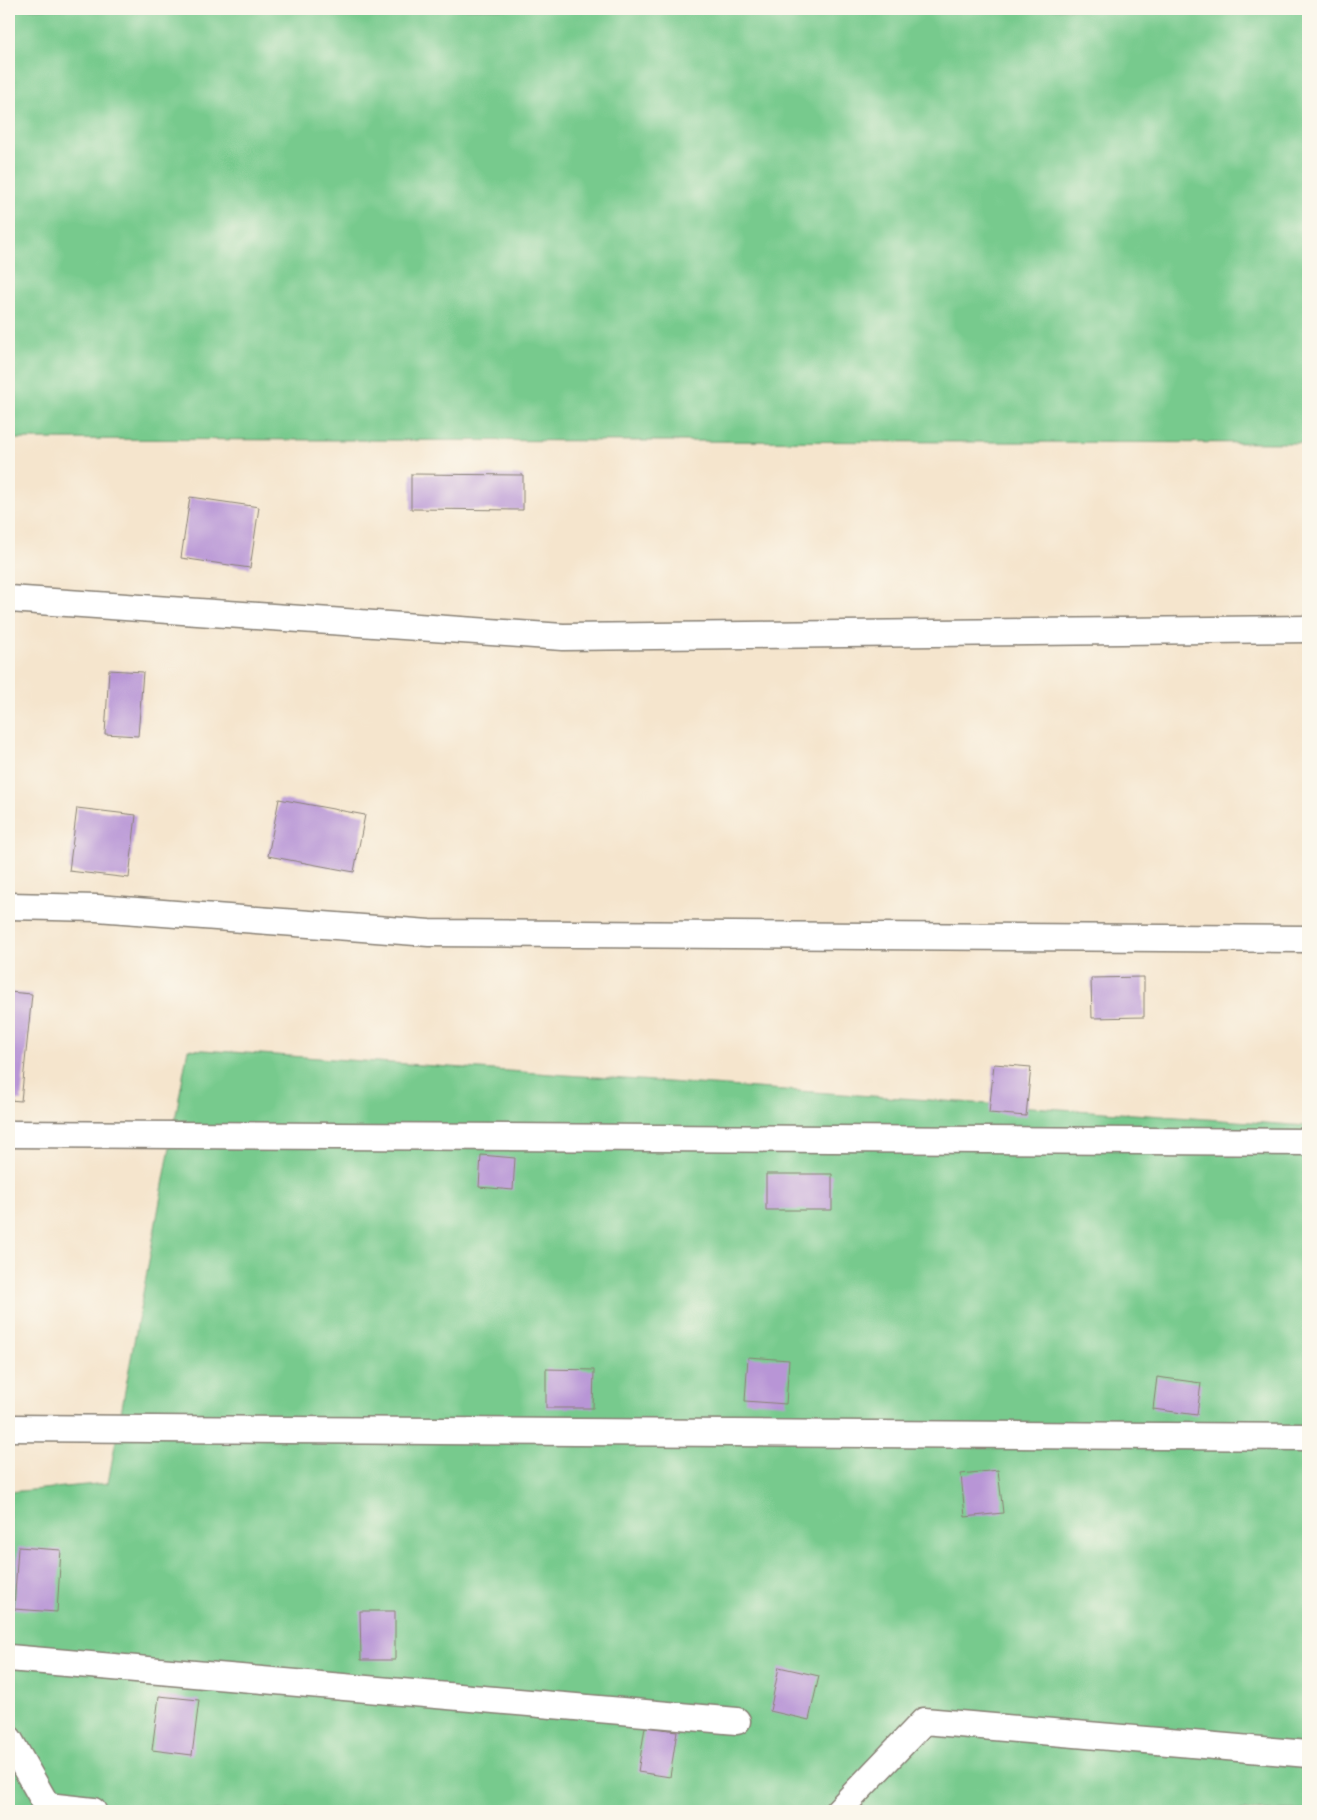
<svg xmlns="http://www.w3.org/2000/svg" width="1317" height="1820" font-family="'Shantell Sans',sans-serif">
	<rect width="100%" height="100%" fill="#fbf7ec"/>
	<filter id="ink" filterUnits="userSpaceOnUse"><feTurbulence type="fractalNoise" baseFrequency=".02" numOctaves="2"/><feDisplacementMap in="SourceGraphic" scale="10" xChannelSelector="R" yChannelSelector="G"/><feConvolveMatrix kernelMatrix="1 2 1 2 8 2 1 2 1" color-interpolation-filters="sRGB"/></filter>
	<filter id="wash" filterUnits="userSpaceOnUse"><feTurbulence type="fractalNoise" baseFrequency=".0096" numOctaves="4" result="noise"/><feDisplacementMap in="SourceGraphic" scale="20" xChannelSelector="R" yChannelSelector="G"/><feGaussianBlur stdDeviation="1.12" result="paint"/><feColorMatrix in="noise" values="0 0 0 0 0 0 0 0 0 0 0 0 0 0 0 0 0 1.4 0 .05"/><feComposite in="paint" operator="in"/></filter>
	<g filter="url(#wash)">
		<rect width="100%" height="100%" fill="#f5e5cd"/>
		<path fill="#77ca8d" stroke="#4a7354" d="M9 9H1308V443L9 439Z
			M188 1049 1308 1126V1811H9V1492L108 1483Z"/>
		<g id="blocks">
			<path fill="#b895d6" d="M411 474 523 475V510L411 509Z
				M190 497 259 507 250 568 181 558Z
				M109 670 143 672 138 736 105 734Z
				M279 799 365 815 354 872 268 856Z
				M77 808 136 815 129 878 69 871Z
				M1144 977V1017L1092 1018 1091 978Z
				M9 992 32 994 21 1101 9 1100Z
				M994 1064 1031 1067 1026 1116 989 1113Z
				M481 1155 515 1158 513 1190 479 1187Z
				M766 1174H832V1210H766Z
				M748 1357 789 1360 786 1404 745 1401Z
				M546 1369 594 1370 593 1408H546Z
				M1157 1377 1201 1383 1197 1415 1153 1409Z
				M998 1470 1003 1513 965 1517 961 1474Z
				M18 1547 61 1550 57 1612 14 1609Z
				M360 1611H395V1660H361Z
				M779 1667 819 1676 809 1720 770 1711Z
				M159 1696 199 1700 192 1755 152 1750Z
				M645 1727 677 1731 670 1777 638 1772Z"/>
		</g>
	</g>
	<g filter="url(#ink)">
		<use href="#blocks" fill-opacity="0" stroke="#888074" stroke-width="1"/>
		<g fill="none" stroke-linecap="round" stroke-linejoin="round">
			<g stroke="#888074" stroke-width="29">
				<path id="minor" d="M9 599 563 637 1308 629
					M9 906 97 908 429 933 1308 939
					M9 1134 1308 1142
					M9 1428 1308 1437
					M9 1658 737 1721
					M9 1739 50 1811
					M47 1806 93 1811
					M838 1811 924 1721 1308 1754"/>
			</g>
			<use href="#minor" stroke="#fff" stroke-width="26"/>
		</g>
	</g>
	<rect width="1317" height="1820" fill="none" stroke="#fbf7ec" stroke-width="30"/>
</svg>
